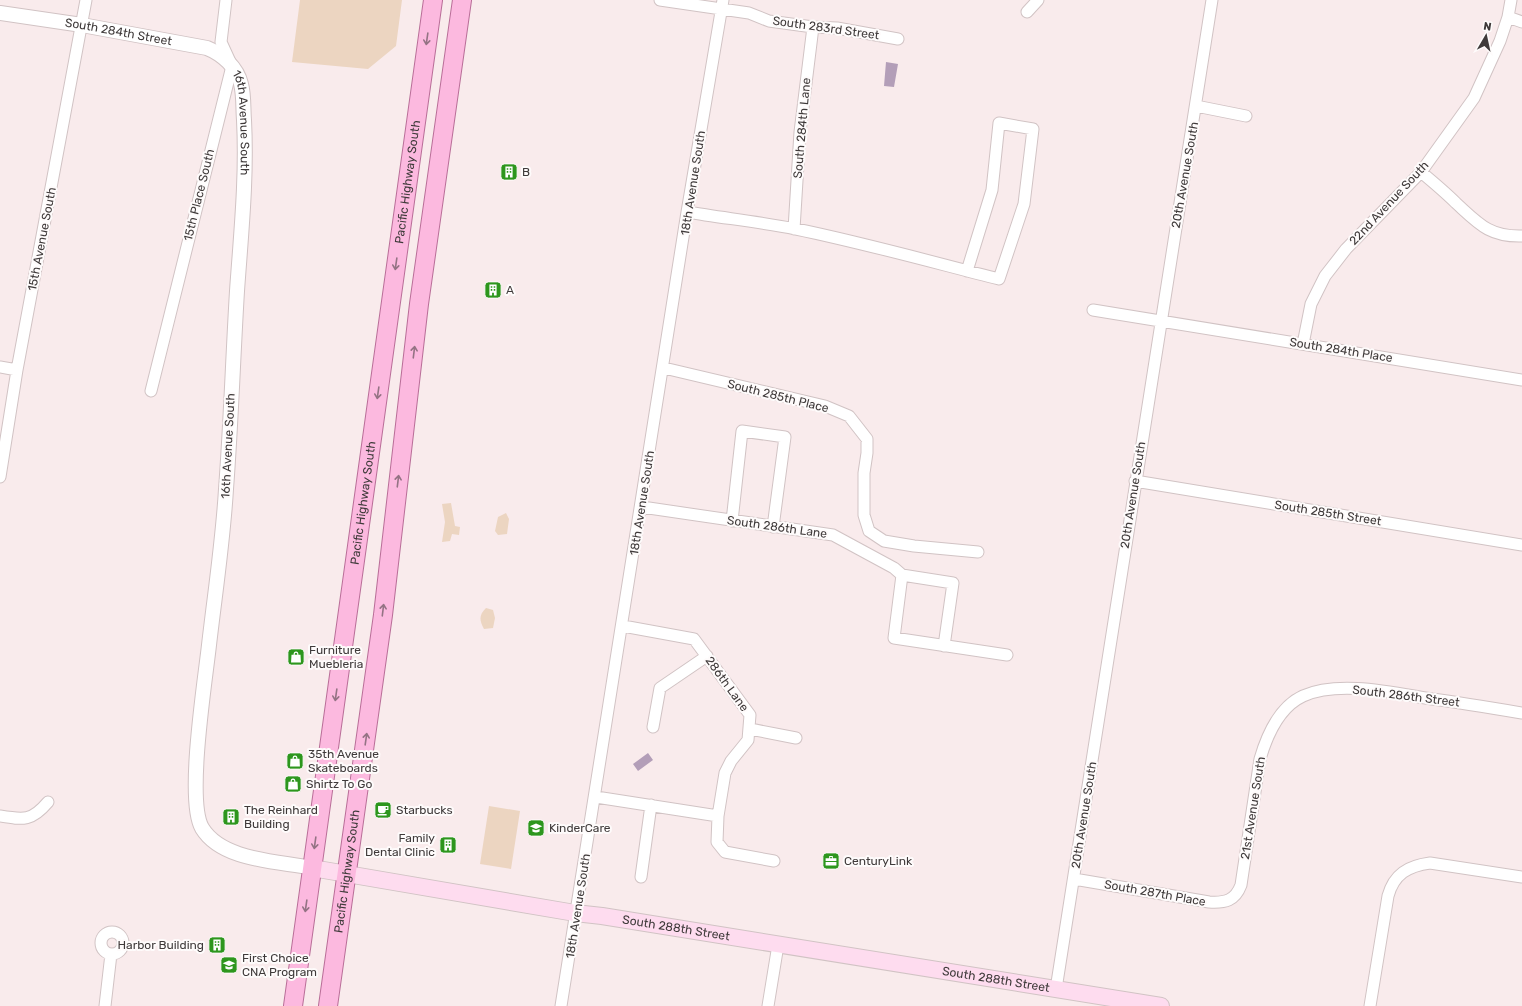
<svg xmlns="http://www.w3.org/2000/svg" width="1522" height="1006" font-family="Rubik,sans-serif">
	<rect width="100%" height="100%" fill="#f9ebec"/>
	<path fill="#ecd5c1" d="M300 0H402L396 46 368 69 292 62Z
		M451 503 455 526 460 527 459 535 452 534 450 541 442 542 445 522 442 504Z
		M506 513 509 519 507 534 498 535 495 531 498 517Z
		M486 608 493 610 495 618 493 628 484 629C479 620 479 615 486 608Z
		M489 806 520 811 511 869 480 864Z"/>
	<path fill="#b39eb8" d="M886 62 898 64 894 87 884 86Z
		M648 753 653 760 638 771 633 764Z"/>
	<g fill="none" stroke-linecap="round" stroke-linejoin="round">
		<g stroke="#d1c3c4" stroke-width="13">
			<path id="minor" d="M660 0 749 13 769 21 813 27 837 28 898 39
				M1027 12 1038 0
				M1508 17 1522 22
				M1196 106 1246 116
				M1421 172C1433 182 1445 192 1456 203 1478 223 1489 237 1522 236
				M687 212C723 218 760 222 796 229 864 243 932 262 999 279L1024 204 1033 129 999 123 992 190 967 271
				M794 229 800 132 813 27
				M1093 310 1522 380
				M1303 344 1311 304 1325 276 1346 249 1421 172 1474 98 1500 41 1508 17 1511 0
				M0 367 17 370
				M664 368 825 406 849 416 867 439V453L864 473V515L869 531 884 541 914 546 978 552
				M151 391 232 66 221 42 226 0
				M0 477 17 370 86 0
				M1135 481 1522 545
				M642 507 833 535 894 568 902 575 894 638 1007 655
				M732 521 742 431 785 437 773 527
				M902 575 953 583 944 646
				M653 727 660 688 707 656
				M750 729 796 738
				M596 797 718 816 725 773 731 761 748 740 750 715 694 639 623 626
				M0 816C24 820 32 821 48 802
				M718 816 717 842 725 852 774 861
				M641 877 651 805
				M1074 879 1209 902C1225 903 1235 901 1241 885L1260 759C1267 735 1279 707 1303 696 1339 680 1394 693 1432 699 1462 703 1492 708 1522 713
				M101 943a11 11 0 1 1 22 0a11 11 0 1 1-22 0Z
				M1056 989 1212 0
				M105 1006 111 954
				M561 1006 687 212 723 0
				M768 1006 778 945
				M1370 1006 1388 896C1394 874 1408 866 1430 863L1522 877"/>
		</g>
		<g stroke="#d1c3c4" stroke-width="16">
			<g id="tertiary">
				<path id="s1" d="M0 13 82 25 207 48C222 54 237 67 241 84 244 95 243 108 244 120 247 177 241 234 237 291 233 357 231 423 226 489 223 541 215 593 209 645 205 682 186 800 202 828 222 861 278 861 312 868"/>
			</g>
		</g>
		<g stroke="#d1c3c4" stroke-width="18">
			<g id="secondary">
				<path id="s2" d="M312 868 575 913 602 916 1161 1006"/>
			</g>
		</g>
		<g stroke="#b96e98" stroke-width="20">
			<g id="primary">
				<path id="s3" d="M293 1006 433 0"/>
				<path id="s4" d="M328 1006 383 615 419 304 462 0"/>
			</g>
		</g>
		<use href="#minor" stroke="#fff" stroke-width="11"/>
		<use href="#tertiary" stroke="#fff" stroke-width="14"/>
		<use href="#secondary" stroke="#fedcef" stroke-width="16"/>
		<use href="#primary" stroke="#fcb9df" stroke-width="18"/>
	</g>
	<defs><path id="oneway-shaft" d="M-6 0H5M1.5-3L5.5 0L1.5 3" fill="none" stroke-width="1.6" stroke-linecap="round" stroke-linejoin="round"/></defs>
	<g stroke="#947384">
		<use href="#oneway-shaft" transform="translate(427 39) rotate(98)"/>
		<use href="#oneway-shaft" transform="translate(396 264) rotate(98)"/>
		<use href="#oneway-shaft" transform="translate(414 352) rotate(-83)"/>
		<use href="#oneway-shaft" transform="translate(378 393) rotate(98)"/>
		<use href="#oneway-shaft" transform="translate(398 481) rotate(-83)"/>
		<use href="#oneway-shaft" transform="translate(383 610) rotate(-83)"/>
		<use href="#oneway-shaft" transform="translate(336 695) rotate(98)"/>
		<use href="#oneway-shaft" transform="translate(366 739) rotate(-82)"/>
		<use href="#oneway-shaft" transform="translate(315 843) rotate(98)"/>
		<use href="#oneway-shaft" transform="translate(306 906) rotate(98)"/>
	</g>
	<defs>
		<g id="building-square" transform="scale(0.9)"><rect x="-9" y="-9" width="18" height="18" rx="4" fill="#2d961d" stroke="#fefbfb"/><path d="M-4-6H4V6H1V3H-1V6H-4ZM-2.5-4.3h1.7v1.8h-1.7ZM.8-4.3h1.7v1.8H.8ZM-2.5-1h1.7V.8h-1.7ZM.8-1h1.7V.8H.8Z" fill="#fff"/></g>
		<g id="shop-square" transform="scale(0.9)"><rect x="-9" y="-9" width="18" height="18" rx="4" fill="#2d961d" stroke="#fefbfb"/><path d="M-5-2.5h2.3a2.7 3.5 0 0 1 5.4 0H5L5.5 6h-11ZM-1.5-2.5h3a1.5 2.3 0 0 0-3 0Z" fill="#fff"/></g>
		<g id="cafe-square" transform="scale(0.9)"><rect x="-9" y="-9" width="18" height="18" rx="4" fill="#2d961d" stroke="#fefbfb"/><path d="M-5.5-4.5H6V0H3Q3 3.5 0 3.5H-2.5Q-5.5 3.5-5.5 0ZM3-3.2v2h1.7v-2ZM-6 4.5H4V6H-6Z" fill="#fff"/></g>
		<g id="school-square" transform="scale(0.9)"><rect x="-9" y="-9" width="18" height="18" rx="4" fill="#2d961d" stroke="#fefbfb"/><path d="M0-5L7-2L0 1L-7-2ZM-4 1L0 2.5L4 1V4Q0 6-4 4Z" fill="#fff"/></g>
		<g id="office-square" transform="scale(0.9)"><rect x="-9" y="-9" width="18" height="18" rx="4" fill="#2d961d" stroke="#fefbfb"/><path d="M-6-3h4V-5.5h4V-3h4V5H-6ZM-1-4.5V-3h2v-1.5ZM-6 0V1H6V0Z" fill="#fff"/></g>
	</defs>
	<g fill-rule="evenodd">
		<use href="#building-square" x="509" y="172"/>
		<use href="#building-square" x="493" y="290"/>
		<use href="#shop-square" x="296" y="657"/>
		<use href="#shop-square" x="295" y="761"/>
		<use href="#shop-square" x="293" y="784"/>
		<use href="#cafe-square" x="383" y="810"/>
		<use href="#building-square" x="231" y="817"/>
		<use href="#school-square" x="536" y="828"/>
		<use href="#building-square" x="448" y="845"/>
		<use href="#office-square" x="831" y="861"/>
		<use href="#building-square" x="217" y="945"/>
		<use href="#school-square" x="229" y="965"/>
	</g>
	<g text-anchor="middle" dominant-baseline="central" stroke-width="4" stroke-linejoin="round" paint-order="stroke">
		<g font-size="12" fill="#3f3a3a" stroke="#fefbfb">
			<text transform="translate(826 28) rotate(8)">South 283rd Street</text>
			<text stroke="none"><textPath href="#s1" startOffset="120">South 284th Street</textPath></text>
			<text stroke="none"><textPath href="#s1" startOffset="300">16th Avenue South</textPath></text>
			<text transform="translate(802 128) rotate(-85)">South 284th Lane</text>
			<text transform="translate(1185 175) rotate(-80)">20th Avenue South</text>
			<text stroke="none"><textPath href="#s3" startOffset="832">Pacific Highway South</textPath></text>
			<text transform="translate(693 183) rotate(-81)">18th Avenue South</text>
			<text transform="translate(199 195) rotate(-76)">15th Place South</text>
			<text transform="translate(1389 203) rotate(-47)">22nd Avenue South</text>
			<text transform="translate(42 239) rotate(-79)">15th Avenue South</text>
			<text transform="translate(1341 350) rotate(9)">South 284th Place</text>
			<text transform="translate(778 396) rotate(14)">South 285th Place</text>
			<text transform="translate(228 446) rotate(-87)">16th Avenue South</text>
			<text transform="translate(1133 495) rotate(-81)">20th Avenue South</text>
			<text stroke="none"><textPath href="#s3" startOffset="508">Pacific Highway South</textPath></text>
			<text transform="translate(642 503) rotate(-81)">18th Avenue South</text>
			<text transform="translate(1328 513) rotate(9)">South 285th Street</text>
			<text transform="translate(777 527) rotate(8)">South 286th Lane</text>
			<text transform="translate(727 684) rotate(54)">286th Lane</text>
			<text transform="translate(1406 696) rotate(7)">South 286th Street</text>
			<text transform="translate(1253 808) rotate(-81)">21st Avenue South</text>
			<text transform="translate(1084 815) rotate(-81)">20th Avenue South</text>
			<text stroke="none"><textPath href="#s4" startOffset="136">Pacific Highway South</textPath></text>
			<text transform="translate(1155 893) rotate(10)">South 287th Place</text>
			<text transform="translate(578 906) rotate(-81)">18th Avenue South</text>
			<text stroke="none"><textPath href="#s2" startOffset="369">South 288th Street</textPath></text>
			<text stroke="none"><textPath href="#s2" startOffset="693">South 288th Street</textPath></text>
		</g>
		<g font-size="12" fill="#3f3a3a" stroke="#fefbfb" text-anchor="start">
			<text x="522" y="172">B</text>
			<text x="506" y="290">A</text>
			<text x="309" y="650">Furniture<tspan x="309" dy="14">Muebleria</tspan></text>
			<text x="308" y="754">35th Avenue<tspan x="308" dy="14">Skateboards</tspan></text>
			<text x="306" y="784">Shirtz To Go</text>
			<text x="244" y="810">The Reinhard<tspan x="244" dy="14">Building</tspan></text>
			<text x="396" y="810">Starbucks</text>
			<text x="549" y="828">KinderCare</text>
			<text x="435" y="838" text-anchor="end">Family<tspan x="435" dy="14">Dental Clinic</tspan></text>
			<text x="844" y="861">CenturyLink</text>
			<text x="204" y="945" text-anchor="end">Harbor Building</text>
			<text x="242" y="958">First Choice<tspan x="242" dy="14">CNA Program</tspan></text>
		</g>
	</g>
	<g transform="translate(1486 36) rotate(9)" stroke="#fefbfb" stroke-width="3" paint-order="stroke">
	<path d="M0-3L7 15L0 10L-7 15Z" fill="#3f3a3a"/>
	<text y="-6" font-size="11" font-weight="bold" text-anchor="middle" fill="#3f3a3a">N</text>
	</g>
</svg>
